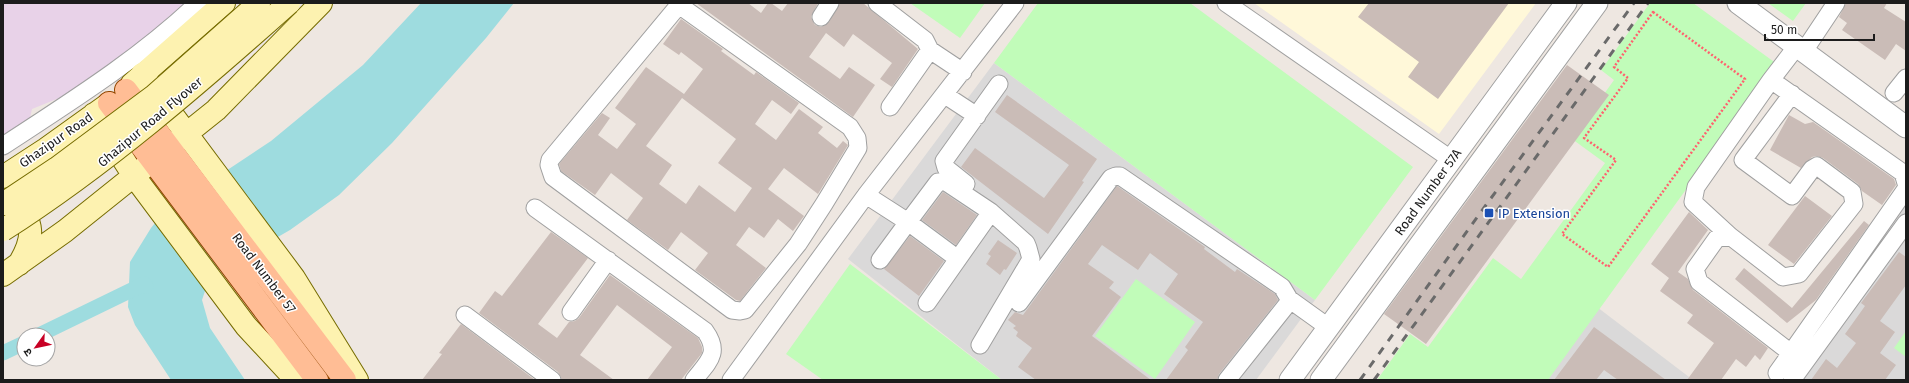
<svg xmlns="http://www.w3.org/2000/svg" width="1909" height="383" font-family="'Fira Sans','Noto Sans Devanagari',sans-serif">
	<rect width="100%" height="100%" fill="#eee7e1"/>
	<path fill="#dad9d9" d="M994 63 1315 300 1256 380H1002L848 259Z
		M1906 198V380H1777Z
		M1597 307 1693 380H1545Z"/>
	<path fill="#e8d2e8" d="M3 3H189L89 86 32 109 28 126 3 140Z"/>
	<path fill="#fff8d9" d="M1254 3H1536L1439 134Z"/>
	<path fill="#c1fcb9" d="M910 3H985L960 38Z
		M1038 3H1190L1413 167 1315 300 994 63Z
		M1650 3H1693L1777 64 1548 380H1377L1410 334 1428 347 1493 258 1521 279 1605 163 1572 139 1614 80 1601 70Z
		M1768 3H1806L1793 21Z
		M850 264 1002 380H823L786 354Z
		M1136 279 1195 322 1155 379 1095 336Z
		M1906 331V357L1894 348Z"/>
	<path fill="#9edcdf" d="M421 3H514L486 38 392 143 339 195 290 230 210 276 202 300 210 328 245 380H171L135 325 128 307 130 262 151 228 164 212 271 141 363 65Z"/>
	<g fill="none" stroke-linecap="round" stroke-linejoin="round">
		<path stroke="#9edcdf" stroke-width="15" d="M39 335 144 284 146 286
			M3 353 24 343"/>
	</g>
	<path fill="#cabcb7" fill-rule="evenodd" d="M696 3H748L761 13 768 3H771L782 11 788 3H818L811 17 815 25 821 27 829 22 840 3H863L918 49 892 87 880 79 892 63 853 34 844 47 826 33 809 57 840 79 849 67 875 85 853 117Z
		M1369 3H1509L1438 99 1408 77 1419 62 1358 17Z
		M1846 3H1887L1884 8 1906 22V51L1896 44 1885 60 1842 30 1847 23 1839 17Z
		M681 19 723 49 721 51 754 75 756 72 799 103 791 114 772 100 755 124 776 140 799 109 823 127 818 133 837 148 843 141 848 145 818 194 784 168 768 189 804 216 793 231 778 219 764 238 749 227 736 245 766 268 740 301 736 300 695 270 708 253 681 232 668 250 627 220 643 198 611 173 595 195 561 171 559 164 602 113 610 118 598 135 617 149 636 124 615 108 646 67 684 94 703 69 681 52 679 55 663 44ZM682 98 736 139 718 163 752 188 735 212 699 185 686 204 659 184 672 165 646 146Z
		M1567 65 1609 95 1426 344 1384 314Z
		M1007 95 1097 159 1082 181 1084 182 1048 234 961 167 975 148 1044 198 1069 165 995 112Z
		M1789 115 1805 124 1813 122 1894 179 1896 185 1882 205 1862 191 1858 184 1823 158 1817 156 1812 157 1801 168 1770 150Z
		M1117 186 1205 247 1204 249 1235 272 1237 269 1275 294 1278 300 1219 374 1217 380H1166L1188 350 1185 347 1203 322 1164 294 1178 274 1150 253 1138 270 1102 245 1088 264 1114 282 1109 288 1121 297 1092 336 1151 380H1036L1018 367 1032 348 1016 336 1018 332 1013 328 1016 326 1008 320 1015 312 1023 315Z
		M943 192 977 215 956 245 922 220Z
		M1805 196 1832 216 1794 264 1768 245Z
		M1689 212 1708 230 1678 272 1688 279 1693 290 1768 348 1760 360 1755 355 1746 367 1736 359 1721 380H1687L1714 343 1687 323 1693 315 1660 291 1669 278 1651 264Z
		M1864 221 1869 225 1816 300 1787 323 1735 279 1744 268 1792 308Z
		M551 232 588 258 538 324 557 338 569 322 575 321 579 318 610 275 698 338 702 347V353L681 380H647L672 347 617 305 580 355 614 380H562L558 372 479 313 495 291 502 296Z
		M910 236 944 261 919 296 884 269Z
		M998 240 1017 253 1006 270 1004 269 1000 275 986 264 991 256 988 254Z
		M1899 252 1906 257V285L1880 321 1895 332 1880 353 1896 365 1885 380H1811L1826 359 1837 368 1856 343 1845 334 1865 306 1861 303Z
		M461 324 535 380H422L442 354 439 353Z
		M1594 327 1666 380H1618L1604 370 1596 380H1554Z"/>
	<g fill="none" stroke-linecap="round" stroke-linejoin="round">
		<g stroke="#a0a0a0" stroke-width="19">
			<path id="minor" d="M877 3 925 40 930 50 890 107
				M1226 3 1452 160
				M679 5 850 127 857 138 858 148 824 204 798 244 745 310 740 311 732 310 553 177 549 165 550 160 679 5 681 3
				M821 17 830 3
				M1797 46 1771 80 1903 173 1906 183
				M930 50 963 72
				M1804 51 1836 3
				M1894 93 1906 78
				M945 95 977 116
				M3 146C70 102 139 59 198 3
				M966 184 946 168 944 161 999 84
				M866 195 908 222 938 182H946L991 212 1026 243 1028 248 1031 259 980 345
				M535 208 705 331C721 353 708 362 694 380
				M1730 236 1693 202 1696 187 1771 80
				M880 260 908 222 958 259
				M1289 299 1328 327
				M927 303 991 212
				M1019 303 1111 178 1116 176H1120L1282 287 1288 297 1289 302 1227 380
				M571 312 608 260
				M465 315 552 380
				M1791 353 1699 282 1695 269 1717 238 1730 236 1783 277 1799 274 1854 204 1852 192 1817 166 1812 169 1792 196 1743 160 1792 94
				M1777 373 1906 189
				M731 380 866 195 1015 3
				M1792 380 1906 223"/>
		</g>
		<g stroke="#a0a0a0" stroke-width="23">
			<path id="tertiary" d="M1738 3 1906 127
				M1290 380 1566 3
				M1321 380 1597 3"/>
		</g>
		<g stroke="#766c00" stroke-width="24">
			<path id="secondary" d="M142 74 294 278 357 380
				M132 84 224 3
				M94 114 134 176 246 326 296 380
				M3 177 46 149 106 106
				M12 201C36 221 34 239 19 264
				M3 275 65 231 216 110 321 3"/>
		</g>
		<g stroke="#944700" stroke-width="24">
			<path id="primary" d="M126 90 345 380
				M109 103 317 380"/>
		</g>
		<path stroke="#ff616e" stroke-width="2.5" stroke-dasharray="2 2" stroke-linecap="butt" d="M1653 12 1745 79 1608 267 1562 234 1616 160 1584 138 1628 78 1614 67Z"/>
		<use href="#minor" stroke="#fff" stroke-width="17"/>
		<use href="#tertiary" stroke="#fff" stroke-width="21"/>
		<use href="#secondary" stroke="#fdf2b0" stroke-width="22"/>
		<use href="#primary" stroke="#ffbd95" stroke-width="22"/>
		<path stroke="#6a6a6a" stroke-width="3" stroke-dasharray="8 8" stroke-linecap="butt" d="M1360 380 1486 205 1634 3
			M1374 380 1648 3"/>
		<g stroke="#766c00" stroke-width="24" stroke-linecap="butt">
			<path id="secondary-bridge" d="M3 204 57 168 155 95 259 3
				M3 230C106 164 198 84 289 3"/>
		</g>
		<use href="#secondary-bridge" stroke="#fdf2b0" stroke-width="22"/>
	</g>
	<rect fill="#1a4fb4" stroke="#fff" stroke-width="1.5" x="1484" y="208" width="10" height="10" rx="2"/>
	<g text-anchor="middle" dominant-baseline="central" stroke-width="3" stroke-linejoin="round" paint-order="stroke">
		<g font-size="13" fill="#1c1c1c" stroke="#fff">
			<text transform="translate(150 122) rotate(-40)">Ghazipur Road Flyover</text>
			<text transform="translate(56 140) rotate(-35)">Ghazipur Road</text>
			<text transform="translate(1428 192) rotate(-54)">Road Number 57A</text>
			<text transform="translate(264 273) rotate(53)">Road Number 57</text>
		</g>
		<g font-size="13" fill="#164399" stroke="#fff" text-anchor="start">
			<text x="1498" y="213">IP Extension</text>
		</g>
	</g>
	<rect width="1909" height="383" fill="none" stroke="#1c1c1c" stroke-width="8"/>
	<g transform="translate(36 347) rotate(237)"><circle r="19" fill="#ffffff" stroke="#a4a4a4"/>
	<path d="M0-3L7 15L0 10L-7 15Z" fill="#c80025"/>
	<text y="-6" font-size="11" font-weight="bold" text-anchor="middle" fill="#1c1c1c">उ</text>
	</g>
	<path d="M1765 34v6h109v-6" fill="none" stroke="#1c1c1c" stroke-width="2"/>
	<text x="1771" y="34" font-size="12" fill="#1c1c1c" stroke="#ffffff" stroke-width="3" paint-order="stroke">50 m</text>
</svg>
